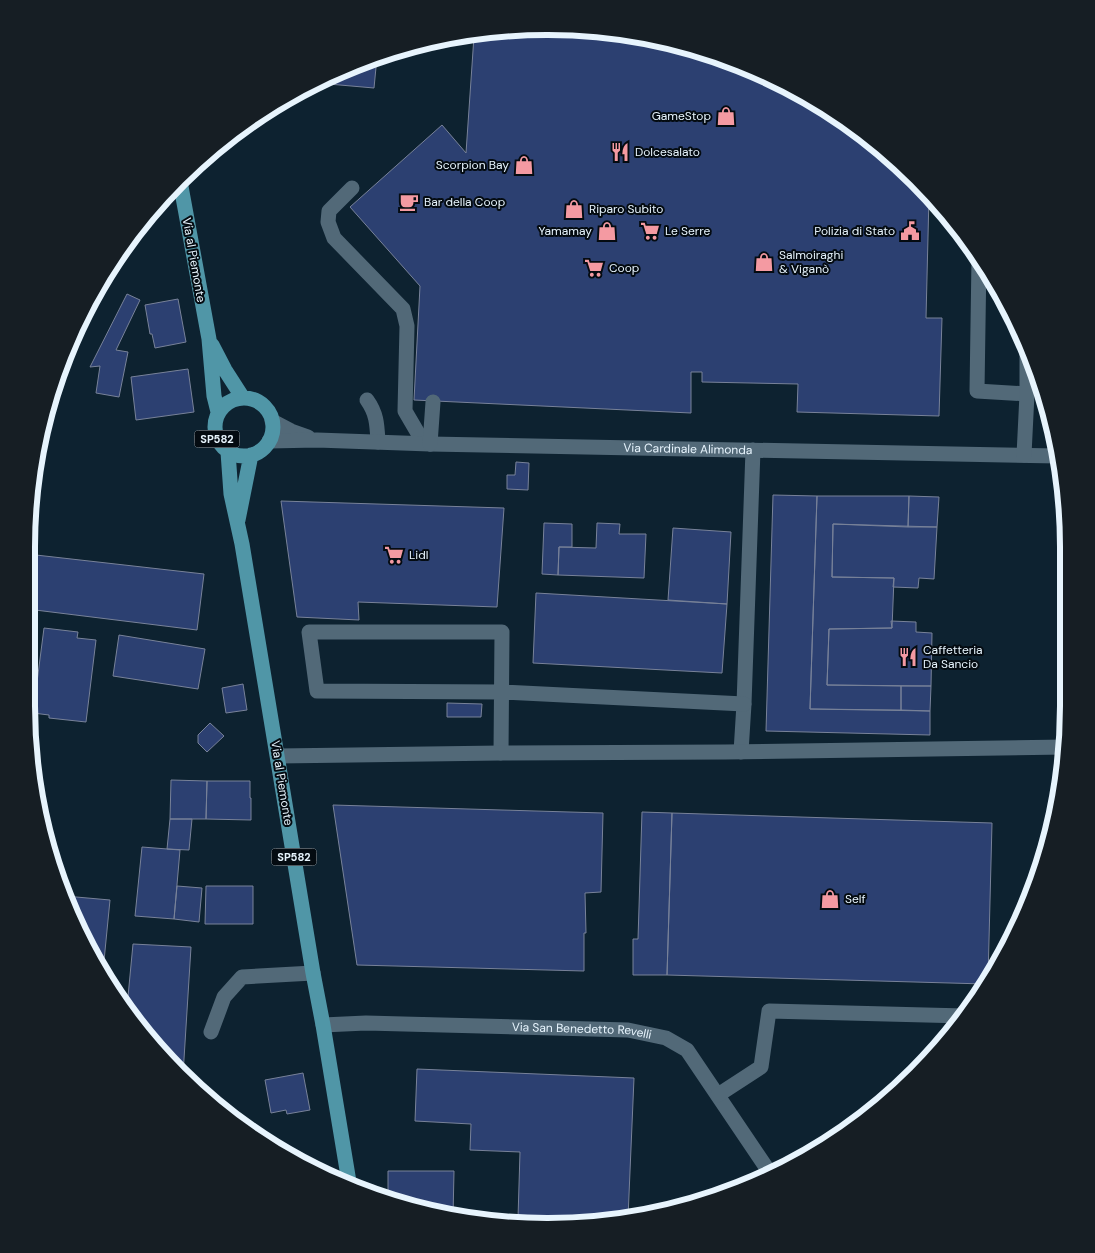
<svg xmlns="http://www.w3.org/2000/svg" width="1095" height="1253" font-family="'DM Sans',sans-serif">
	<rect width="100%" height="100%" fill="#0d2230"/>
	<path fill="#2c4071" stroke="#788299" d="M513 27 615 31 715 54 808 96 891 155 929 196 926 318H942L939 416 797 412 798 384 702 382V372H691V413L414 400 420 286 350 207 442 125 466 153 474 36H487V32Z
		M377 57 374 88 317 83V80Z
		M127 294 140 300 116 350 128 352 119 397 96 393 100 366 90 367Z
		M178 299 186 342 155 348 152 334H150L145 305Z
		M188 369 194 412 136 420 131 377Z
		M516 462 529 463 528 490 507 489V475H515Z
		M773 495 817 496 810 709 930 711V735L766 731Z
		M817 496H909L908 527 833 524 832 577 894 578 892 628 829 629 827 685 901 686V710L810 709Z
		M909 496 939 497 937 527H908Z
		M281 501 504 508 497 607 358 602 359 620 297 617Z
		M544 523 572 524V547H559L558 575 542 574Z
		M597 523 620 524 619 534H646L644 578 558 575 559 547 596 548Z
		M833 524 937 527 934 579 919 578 918 588 893 587 894 578 832 577Z
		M673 528 731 532 727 604 668 600Z
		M27 554 204 574 197 630 27 609Z
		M536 593 727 604 722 673 533 663Z
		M891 621 916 622V632L932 633 931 686 827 685 829 629 892 628Z
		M44 628 78 632 77 638 96 640 86 722 49 718V715L33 713Z
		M119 635 205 649 198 689 113 676Z
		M243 684 247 710 226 713 222 688Z
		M901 686H931L930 711 901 710Z
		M447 703 482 704 481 717H447Z
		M210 723 224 736 207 752 198 743V735Z
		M171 780 207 781 206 819H170Z
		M207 781H250V798H251V820L206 819Z
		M333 805 603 813 601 892 585 893 586 933H584V971L357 965Z
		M642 812 672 813 667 975H633V939H638Z
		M672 813 992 823 988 979 985 984 667 975Z
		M170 819H192L189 850 167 849Z
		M142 847 180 850 174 919 135 916Z
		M177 886 202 888 199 922 174 919Z
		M206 886H253V924H205Z
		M65 896 110 900 103 971 80 936Z
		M133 944 191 947 183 1075 155 1049 127 1007Z
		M417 1069 634 1078 628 1218 609 1221 518 1218 520 1152 470 1150 471 1124 415 1121Z
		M303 1073 310 1110 287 1114 286 1110 271 1113 265 1080Z
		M388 1171H454L453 1217H446L388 1199Z"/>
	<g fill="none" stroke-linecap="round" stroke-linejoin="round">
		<g stroke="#526978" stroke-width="15">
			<path d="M352 188 329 211 328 222 334 238 403 309 407 326 405 411 419 435 430 444"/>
			<path d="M979 258 977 391 1027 394"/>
			<path d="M367 400C377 414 377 425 378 442"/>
			<path d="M272 421 291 431 308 437"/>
			<path id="s1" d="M269 441 317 440 430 444 1058 456"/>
			<path d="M430 444 433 402"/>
			<path d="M1024 455 1027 394V349"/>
			<path d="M741 752 744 704 753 450"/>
			<path d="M501 753 502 632H309L317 691 502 692 744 704"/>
			<path d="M278 756 501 753 725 752 1066 747"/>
			<path id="s2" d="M323 1025 366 1023 628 1030 666 1038 687 1050 770 1173"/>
			<path d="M211 1032 224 997 242 977 313 973"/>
			<path d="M718 1095 761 1067 769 1011 965 1016"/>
		</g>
		<path stroke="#5096a7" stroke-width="15" d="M180 181 209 339 214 396 218 412
			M212 345 225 370 243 398
			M215 427a29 29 0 1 1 58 0a29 29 0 1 1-58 0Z
			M228 452 231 494 242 544 313 973 323 1025 350 1188
			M1065 496 1067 744
			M238 520 251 455"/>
	</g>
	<defs>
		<g id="shop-bare" transform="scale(1.5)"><path d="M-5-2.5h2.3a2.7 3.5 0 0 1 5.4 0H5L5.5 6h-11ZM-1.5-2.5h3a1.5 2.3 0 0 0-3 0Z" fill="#f49aa2" stroke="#040b11" stroke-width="2.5" paint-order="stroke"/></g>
		<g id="restaurant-bare" transform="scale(1.5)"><path d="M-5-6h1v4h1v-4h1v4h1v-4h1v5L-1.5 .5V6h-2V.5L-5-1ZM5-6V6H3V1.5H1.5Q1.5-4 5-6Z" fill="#f49aa2" stroke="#040b11" stroke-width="2.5" paint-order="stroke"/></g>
		<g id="cafe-bare" transform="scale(1.5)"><path d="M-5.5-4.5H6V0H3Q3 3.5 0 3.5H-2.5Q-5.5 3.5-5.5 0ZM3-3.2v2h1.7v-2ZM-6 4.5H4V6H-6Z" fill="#f49aa2" stroke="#040b11" stroke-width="2.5" paint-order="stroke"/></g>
		<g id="supermarket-bare" transform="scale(1.5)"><path d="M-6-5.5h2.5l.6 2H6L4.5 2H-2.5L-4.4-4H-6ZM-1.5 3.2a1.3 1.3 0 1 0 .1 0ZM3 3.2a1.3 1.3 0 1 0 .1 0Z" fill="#f49aa2" stroke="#040b11" stroke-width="2.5" paint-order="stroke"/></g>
		<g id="civic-bare" transform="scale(1.5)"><path d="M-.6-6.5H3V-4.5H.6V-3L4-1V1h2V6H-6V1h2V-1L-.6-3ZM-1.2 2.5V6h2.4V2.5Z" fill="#f49aa2" stroke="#040b11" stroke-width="2.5" paint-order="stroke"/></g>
	</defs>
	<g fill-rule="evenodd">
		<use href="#shop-bare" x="726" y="116"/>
		<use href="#restaurant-bare" x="620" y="152"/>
		<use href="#shop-bare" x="524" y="165"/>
		<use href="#cafe-bare" x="409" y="202"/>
		<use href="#shop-bare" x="574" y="209"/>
		<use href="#shop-bare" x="607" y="231"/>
		<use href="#supermarket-bare" x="650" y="231"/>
		<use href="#civic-bare" x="910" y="231"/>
		<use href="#shop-bare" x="764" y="262"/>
		<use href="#supermarket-bare" x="594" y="268"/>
		<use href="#supermarket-bare" x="394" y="555"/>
		<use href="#restaurant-bare" x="908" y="657"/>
		<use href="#shop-bare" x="830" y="899"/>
	</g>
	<g text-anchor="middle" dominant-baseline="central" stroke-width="4" stroke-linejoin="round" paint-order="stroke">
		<g fill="#040b11" stroke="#a3aeb6" stroke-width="1">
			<rect x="194.5" y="430.5" width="45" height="17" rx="4"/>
			<rect x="271.5" y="848.5" width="45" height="17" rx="4"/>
		</g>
		<g font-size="11" font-weight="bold" fill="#e7f4fd">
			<text x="217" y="439">SP582</text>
			<text x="294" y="857">SP582</text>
		</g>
		<g font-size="12" fill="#e7f4fd" stroke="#040b11" text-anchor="start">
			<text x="711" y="116" text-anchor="end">GameStop</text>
			<text x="635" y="152">Dolcesalato</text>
			<text x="509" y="165" text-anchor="end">Scorpion Bay</text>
			<text x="424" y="202">Bar della Coop</text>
			<text x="589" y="209">Riparo Subito</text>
			<text x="592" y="231" text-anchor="end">Yamamay</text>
			<text x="665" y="231">Le Serre</text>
			<text x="895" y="231" text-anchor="end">Polizia di Stato</text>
			<text x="779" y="255">Salmoiraghi<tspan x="779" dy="14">&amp; Viganò</tspan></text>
			<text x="609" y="268">Coop</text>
			<text x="409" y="555">Lidl</text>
			<text x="923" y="650">Caffetteria<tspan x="923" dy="14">Da Sancio</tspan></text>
			<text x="845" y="899">Self</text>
		</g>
		<g font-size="12" fill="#e7f4fd" stroke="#040b11">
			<text transform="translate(194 260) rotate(80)">Via al Piemonte</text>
			<text stroke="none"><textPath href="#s1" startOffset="419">Via Cardinale Alimonda</textPath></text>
			<text transform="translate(282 783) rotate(81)">Via al Piemonte</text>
			<text stroke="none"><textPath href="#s2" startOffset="259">Via San Benedetto Revelli</textPath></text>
		</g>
	</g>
	<path d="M0 0H1095V1253H0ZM547 35H548A512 512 0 0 1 1060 547V706A512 512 0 0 1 548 1218H547A512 512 0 0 1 35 706V547A512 512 0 0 1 547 35Z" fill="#161e24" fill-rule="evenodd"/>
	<path fill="none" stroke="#e7f4fd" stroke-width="6" d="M547 35H548A512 512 0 0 1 1060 547V706A512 512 0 0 1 548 1218H547A512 512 0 0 1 35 706V547A512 512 0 0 1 547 35Z"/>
</svg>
